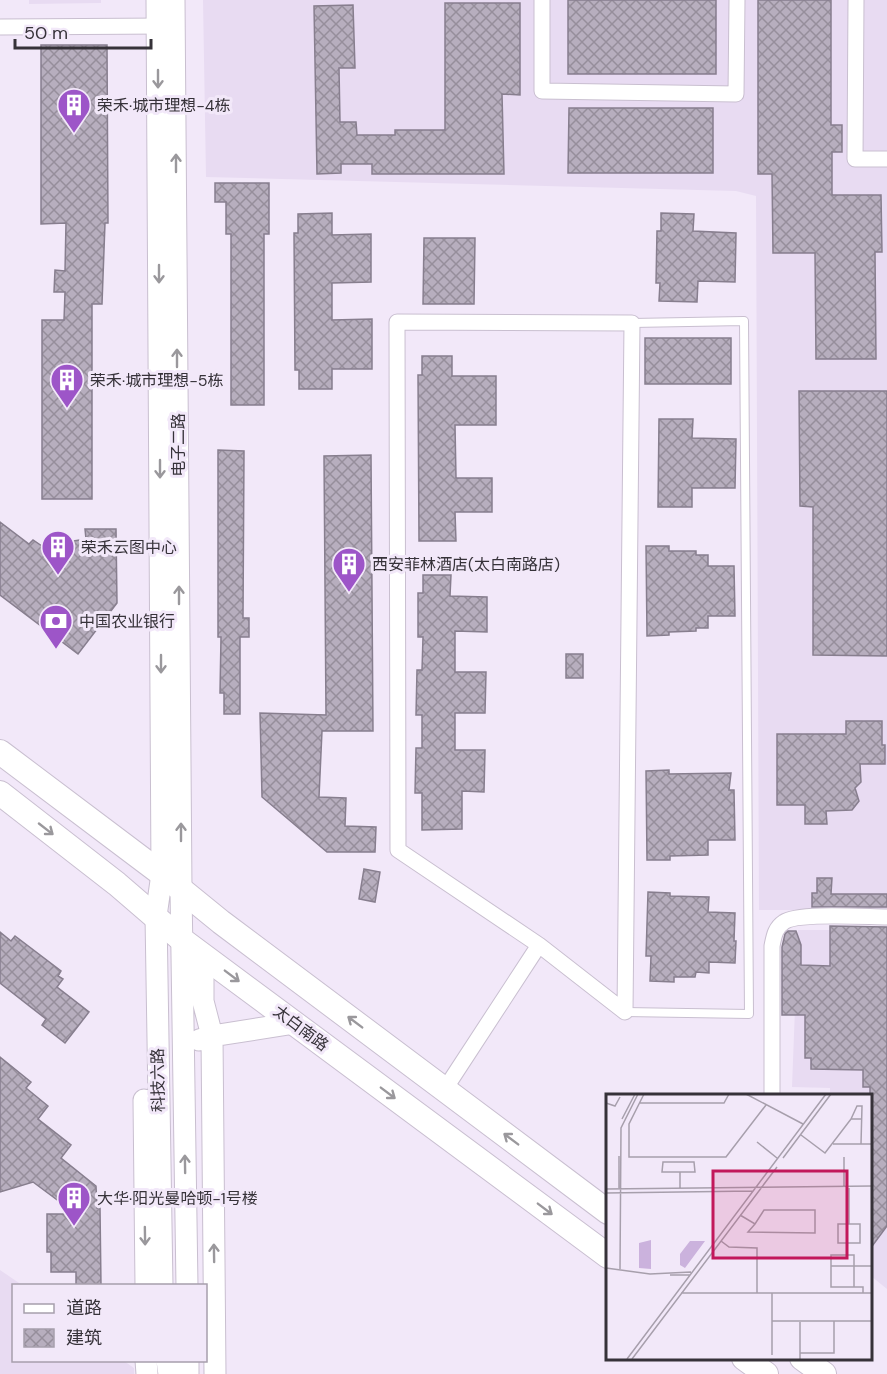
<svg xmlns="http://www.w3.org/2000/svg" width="887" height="1374" font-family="'DM Sans','Noto Sans SC',sans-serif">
	<defs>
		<pattern id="building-cross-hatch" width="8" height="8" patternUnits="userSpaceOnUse" patternTransform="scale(1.5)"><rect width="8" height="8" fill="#b7aebe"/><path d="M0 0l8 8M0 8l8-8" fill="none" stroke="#968e9b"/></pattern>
	</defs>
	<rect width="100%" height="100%" fill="#f2e8f9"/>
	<path fill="#e8dbf2" d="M29 0H101V3L29 4Z
		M203 0H887V910H759L756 196 736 191 206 177Z
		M798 930H887V1289L871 1276 870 1095H830V1088L792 1087Z
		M0 1270 22 1285 14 1286V1360L124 1361 134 1368V1374H0Z"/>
	<path fill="url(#building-cross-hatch)" stroke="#877e8e" stroke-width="1.5" d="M568 0H716V74H568Z
		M758 0H831V125H842V152H832V195H881L882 252H875L876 359H816L815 253H773L772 174H758Z
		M445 3H520V95L502 94 504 174H372V164H341V173L317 174 314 6 353 5 355 68H339L340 122H356L357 135H395V130H445Z
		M41 45H107L108 223H105L102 304H92V499H42V320H64L65 292H54L55 270 65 271 66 223 41 224Z
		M569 108H713V173H568Z
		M215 183H269V234H264V405H231V234H226V202H215Z
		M332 213V235L371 234V282L332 283V320L372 319V369H332V389H299V370H295L294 233H298V214Z
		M661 213 694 214 693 231 736 233 735 282 698 281 697 302 659 301 660 283H656L657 231H661Z
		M424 238H475L474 304H423Z
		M645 338H731V384H645Z
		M422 356H452V376H496V425H455L456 478H492V512H455L456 541H419L418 375H422Z
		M799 391H887V656L813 655V507L800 506Z
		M659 419H693L692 438 736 439 735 488H692V507H658Z
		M218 450 244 451 243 618H249V637H240V714H224V693H220L221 637H218Z
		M371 455 373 731H322L319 797 346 798 345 826 376 827 375 852H327L262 797 260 713 326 715 324 456Z
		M0 522 29 544 33 540 42 546 86 539 85 529H116L117 603 78 654 0 595Z
		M646 546H669V551H696V555H708V566H734L735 616H708V628H696V631L669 632V635L647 636Z
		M423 575H451L450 596 487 597V632L455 631V672H486L485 713H455V750H485L484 792 462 791V829L422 830V793H415L416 748H422V715H416L417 670H422L423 637H418V593H423Z
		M566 654H583V678H566Z
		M846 721H882V745H885V764H860L861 782 855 788 859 801 852 810 826 811 827 824H805V805H777V734H846Z
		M669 770V774L731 773 729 790H734L735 840H708V855L670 856V860H647L646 771Z
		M364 869 380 872 375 902 359 899Z
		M817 878H832L831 894H887V907H812V893H817Z
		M648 892 670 893V896L709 897 708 912 735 913 734 941H736L735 963 709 962V973L696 972 695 977H674V982L650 981 651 956H646Z
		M830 926 887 927V1226L870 1249V1087H863V1070L811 1069V1058H805V1015H782V947L785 934 788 931H796L801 945V965L830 966Z
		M0 932 11 941 15 936 61 971 58 976 63 979 57 987 89 1012 65 1043 42 1025 46 1019 0 983Z
		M0 1057 31 1082 26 1088 48 1106 38 1119 71 1145 61 1158 96 1186 97 1208H100L101 1286H76V1272H51V1252H47V1214H76L33 1182 0 1192Z"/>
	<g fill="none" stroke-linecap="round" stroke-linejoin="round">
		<g stroke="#c9bfd0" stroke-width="10">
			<path id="service" d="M625 1012 749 1014 744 321 632 323"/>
		</g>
		<g stroke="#c9bfd0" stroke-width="17">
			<path id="minor" d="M542 0V91L736 94 737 0
				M856 0 855 159H887
				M0 27 166 26
				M445 1089 539 945 398 850 397 322 632 323 625 1012 539 945
				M772 1095V946C774 936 775 928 784 922 798 912 867 917 887 917"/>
		</g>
		<g stroke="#c9bfd0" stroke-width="23">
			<path id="secondary" d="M157 0 162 874 156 916 162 1286
				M174 0 181 890 187 1286
				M203 955V1001L212 1036 215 1374
				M199 1040 212 1036 295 1023
				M144 1100 146 1286
				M146 1360 147 1374
				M167 1360 169 1374
				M188 1360V1374"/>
		</g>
		<g stroke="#c9bfd0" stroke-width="26">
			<path id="primary" d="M0 752 162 874 221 922 608 1212
				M0 793 117 884 182 940 608 1256
				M744 1358 766 1374
				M802 1358 824 1374"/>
		</g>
		<use href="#service" stroke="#fff" stroke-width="8"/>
		<use href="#minor" stroke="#fff" stroke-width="15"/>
		<use href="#secondary" stroke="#fff" stroke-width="21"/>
		<use href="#primary" stroke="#fff" stroke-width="24"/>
	</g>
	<defs><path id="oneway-shaft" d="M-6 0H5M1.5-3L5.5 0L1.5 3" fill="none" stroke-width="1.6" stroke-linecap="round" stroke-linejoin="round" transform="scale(1.5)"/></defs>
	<g stroke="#9a989c">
		<use href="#oneway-shaft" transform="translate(158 79) rotate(90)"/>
		<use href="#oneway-shaft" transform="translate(176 163) rotate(-90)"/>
		<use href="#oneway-shaft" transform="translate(159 274) rotate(90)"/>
		<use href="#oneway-shaft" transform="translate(177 358) rotate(-90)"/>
		<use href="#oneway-shaft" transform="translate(160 469) rotate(90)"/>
		<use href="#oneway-shaft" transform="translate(179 595) rotate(-90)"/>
		<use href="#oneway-shaft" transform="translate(161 664) rotate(90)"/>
		<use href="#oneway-shaft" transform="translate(46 829) rotate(38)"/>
		<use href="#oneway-shaft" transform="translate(181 832) rotate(-90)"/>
		<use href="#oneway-shaft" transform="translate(232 976) rotate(37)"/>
		<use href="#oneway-shaft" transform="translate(355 1022) rotate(-143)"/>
		<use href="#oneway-shaft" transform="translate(388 1093) rotate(37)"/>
		<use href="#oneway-shaft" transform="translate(511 1139) rotate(-143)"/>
		<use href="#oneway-shaft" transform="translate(185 1164) rotate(-91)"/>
		<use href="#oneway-shaft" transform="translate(545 1209) rotate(37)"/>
		<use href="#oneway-shaft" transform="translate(145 1236) rotate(89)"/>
		<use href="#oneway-shaft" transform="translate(214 1253) rotate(-91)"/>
	</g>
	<defs>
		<g id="building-pin" transform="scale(1.725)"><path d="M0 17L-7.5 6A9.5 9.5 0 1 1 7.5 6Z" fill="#9d55c8" stroke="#f2e8f9"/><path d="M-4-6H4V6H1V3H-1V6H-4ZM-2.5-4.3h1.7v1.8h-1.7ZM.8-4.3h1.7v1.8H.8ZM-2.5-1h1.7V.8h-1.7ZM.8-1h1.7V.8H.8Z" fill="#fff"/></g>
		<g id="bank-pin" transform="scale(1.725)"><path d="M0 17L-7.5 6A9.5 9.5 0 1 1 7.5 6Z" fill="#9d55c8" stroke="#f2e8f9"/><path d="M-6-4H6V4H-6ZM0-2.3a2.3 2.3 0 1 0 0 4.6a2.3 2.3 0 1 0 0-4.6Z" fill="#fff"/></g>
	</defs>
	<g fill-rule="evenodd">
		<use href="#building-pin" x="74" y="105"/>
		<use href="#building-pin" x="67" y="380"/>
		<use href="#building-pin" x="58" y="547"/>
		<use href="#building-pin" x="349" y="564"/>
		<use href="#bank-pin" x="56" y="621"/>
		<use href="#building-pin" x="74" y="1198"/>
	</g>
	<g text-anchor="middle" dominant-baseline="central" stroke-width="6" stroke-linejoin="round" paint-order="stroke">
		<g font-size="16" fill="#363239" stroke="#f2e8f9" text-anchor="start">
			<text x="97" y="105">荣禾·城市理想-4栋</text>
			<text x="90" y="380">荣禾·城市理想-5栋</text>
			<text x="81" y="547">荣禾云图中心</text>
			<text x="372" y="564">西安菲林酒店(太白南路店)</text>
			<text x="79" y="621">中国农业银行</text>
			<text x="97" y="1198">大华·阳光曼哈顿-1号楼</text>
		</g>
		<g font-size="16" fill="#363239" stroke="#f2e8f9">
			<text transform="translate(178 445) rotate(-90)">电子二路</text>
			<text transform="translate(301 1028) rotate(37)">太白南路</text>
			<text transform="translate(158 1080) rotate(-91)">科技六路</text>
		</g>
	</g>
	<g transform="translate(606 1094)">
		<rect width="266" height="266" fill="#f2e8f9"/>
		<path d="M45 146V175L33 174V149ZM84 147H99L79 174 74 171V160Z" fill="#cbb2dd"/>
		<path fill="none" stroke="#a79fac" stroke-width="1.5" d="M38 0 23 30V63H120L160 11M140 0 197 30M0 9 9 12 14 3M34 9H118L123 0M16 25 29 0M245 25 251 12H256L255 50M195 41 219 59 245 25H256M151 48 171 64M227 50H266M238 63V93M177 64 225 0M74 78H56L57 68H88L89 78H74V94M13 94V62M0 95 266 92M0 99 147 97M134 121 149 130 158 116H209V139L142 138 149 130M243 130H254V149H232V130H243V94M115 147 123 153 151 154V199M225 172H266M0 174 44 180 85 178M14 175 15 34 32 0M64 181H84M248 193V161H225V193H257V199M75 199H266M166 199V261M166 227H266M194 259H228V227M21 265 220 0M26 265 171 73M194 265V228"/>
		<path fill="#c2185b" fill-opacity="0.15" stroke="#c2185b" stroke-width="3" d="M107 77H241V164H107Z"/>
		<rect width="266" height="266" fill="none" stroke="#363239" stroke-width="3"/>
	</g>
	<rect x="12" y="1284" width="195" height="78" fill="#f2e8f9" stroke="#a79fac" stroke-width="1.5"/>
	<rect x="24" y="1304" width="30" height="9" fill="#ffffff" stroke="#a79fac" stroke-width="1.5"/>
	<text x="66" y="1314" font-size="18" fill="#363239">道路</text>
	<rect x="24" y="1329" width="30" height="18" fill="url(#building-cross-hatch)" stroke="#a79fac" stroke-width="1.5"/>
	<text x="66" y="1344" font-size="18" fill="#363239">建筑</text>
	<path d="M15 39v9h136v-9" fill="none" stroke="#363239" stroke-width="3"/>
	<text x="24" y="39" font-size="18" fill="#363239" stroke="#f2e8f9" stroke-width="4.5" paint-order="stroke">50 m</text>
</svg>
